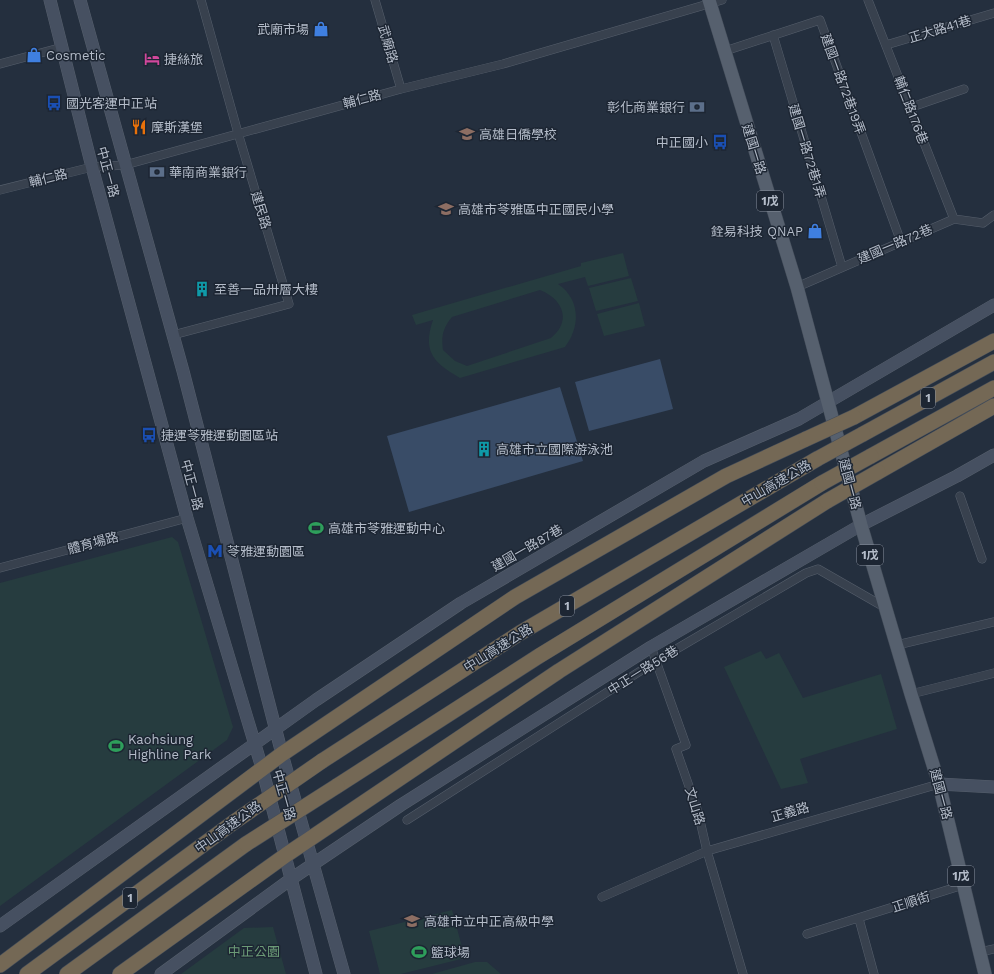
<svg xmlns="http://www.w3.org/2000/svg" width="994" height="974" font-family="'Work Sans','Noto Sans TC',sans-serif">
	<rect width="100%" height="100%" fill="#242f3e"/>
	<path fill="#263c3f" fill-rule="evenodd" d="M623 253 629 276 588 286 585 277 558 284C580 299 581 326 565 347L460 378C434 363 422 352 433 320L416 325 412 315 581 266V263ZM540 290C563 299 572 321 551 338L467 366 455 361 443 350C441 336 443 328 452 317Z
		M631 278 638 301 596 311 589 288Z
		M639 303 645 326 604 336 597 314Z
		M172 537 178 542 233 727 227 740 0 906V583Z
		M761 651 766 659 779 653 803 698 881 674 897 729 800 759 808 783 781 789 724 667Z
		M452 910 465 958 401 974H380L369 931Z
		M273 927 286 974H181L244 928Z
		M475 962H487L501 974H432Z"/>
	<path fill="#394c67" d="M660 359 673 409 589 431 575 382Z
		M560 387 583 461 409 512 387 436Z"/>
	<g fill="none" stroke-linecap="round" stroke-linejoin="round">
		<g stroke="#565f6c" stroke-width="9">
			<path id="street" d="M375 0 401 89
				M868 0 954 219
				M773 35 842 267
				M886 45 994 13
				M725 51 820 20 901 242
				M0 64 63 47
				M909 108 964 89
				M0 190 92 167 125 165 401 89 503 64 722 0
				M797 287 954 219 983 223 994 215
				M173 335 289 304 238 133 201 0
				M960 496 982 559
				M0 568 187 518
				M897 645 994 622
				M651 647 686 745 676 749 698 812 707 851 743 974
				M911 694 994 673
				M407 820 656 661 806 573 818 569 886 608
				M602 897 707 851 939 784
				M859 919 874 974
				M807 934 963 885
				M980 952 994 949"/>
		</g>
		<g stroke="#565f6c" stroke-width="13">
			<path id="secondary" d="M50 0 92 167 187 518 262 768 316 974
				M80 0 183 371 282 754 344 974
				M939 784 994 787
				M0 926 316 700 461 603 704 461 799 419 994 305
				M161 974 291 879 401 805 651 647 861 525 957 476 994 455"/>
		</g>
		<g stroke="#414a57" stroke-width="14">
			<path id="primary" d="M709 0 797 287 861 525 911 694 939 784 985 974"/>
		</g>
		<g stroke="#434c59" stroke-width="16">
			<path id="highway" d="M854 417 994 341
				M863 434 994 362
				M871 456 994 388
				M878 472 994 406
				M322 761 520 633 817 459
				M337 786 539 656 822 483
				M0 965 282 754 515 597 726 476 806 439
				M27 974 234 822
				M67 974 246 844
				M120 974 286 855 559 671 827 501"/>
		</g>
		<use href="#street" stroke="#38414e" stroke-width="8"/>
		<use href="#secondary" stroke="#465061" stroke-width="12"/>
		<use href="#primary" stroke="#56606e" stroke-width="13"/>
		<use href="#highway" stroke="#746855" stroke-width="15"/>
		<g stroke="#434c59" stroke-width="16" stroke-linecap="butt">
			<path id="highway-bridge" d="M806 439 854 417
				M817 459 863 434
				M822 483 871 456
				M827 501 878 472
				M234 822 322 761
				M246 844 337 786"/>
		</g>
		<use href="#highway-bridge" stroke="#746855" stroke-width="15"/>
	</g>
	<defs>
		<g id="shop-bare" transform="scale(1.2)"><path d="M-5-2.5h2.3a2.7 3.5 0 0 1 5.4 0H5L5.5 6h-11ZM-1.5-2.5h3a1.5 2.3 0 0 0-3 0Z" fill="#3f7fe0" stroke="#1d2633" stroke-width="2.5" paint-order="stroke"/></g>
		<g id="hotel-bare" transform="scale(1.2)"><path d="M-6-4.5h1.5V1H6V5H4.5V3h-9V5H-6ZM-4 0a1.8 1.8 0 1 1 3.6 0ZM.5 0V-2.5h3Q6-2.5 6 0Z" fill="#d1479c" stroke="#1d2633" stroke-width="2.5" paint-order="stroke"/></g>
		<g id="bus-bare" transform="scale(1.2)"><path d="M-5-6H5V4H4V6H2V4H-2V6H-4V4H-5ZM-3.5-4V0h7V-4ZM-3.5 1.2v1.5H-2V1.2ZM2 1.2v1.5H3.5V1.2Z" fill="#1a4fb4" stroke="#1d2633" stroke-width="2.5" paint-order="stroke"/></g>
		<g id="bank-bare" transform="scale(1.2)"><path d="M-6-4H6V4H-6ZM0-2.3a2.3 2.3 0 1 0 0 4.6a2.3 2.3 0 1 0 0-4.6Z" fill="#5c6f8a" stroke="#1d2633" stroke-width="2.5" paint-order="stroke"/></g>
		<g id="restaurant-bare" transform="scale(1.2)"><path d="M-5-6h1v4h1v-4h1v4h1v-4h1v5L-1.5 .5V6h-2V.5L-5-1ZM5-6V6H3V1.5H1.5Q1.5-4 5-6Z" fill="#e8710a" stroke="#1d2633" stroke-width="2.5" paint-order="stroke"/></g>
		<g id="school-bare" transform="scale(1.2)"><path d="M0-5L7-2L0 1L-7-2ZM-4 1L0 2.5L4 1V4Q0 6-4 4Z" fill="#8d6e63" stroke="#1d2633" stroke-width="2.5" paint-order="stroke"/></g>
		<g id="building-bare" transform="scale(1.2)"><path d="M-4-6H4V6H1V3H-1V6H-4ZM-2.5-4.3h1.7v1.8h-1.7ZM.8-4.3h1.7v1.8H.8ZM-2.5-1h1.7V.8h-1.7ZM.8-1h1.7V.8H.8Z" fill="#0f9aa8" stroke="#1d2633" stroke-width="2.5" paint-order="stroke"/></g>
		<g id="stadium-bare" transform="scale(1.2)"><path d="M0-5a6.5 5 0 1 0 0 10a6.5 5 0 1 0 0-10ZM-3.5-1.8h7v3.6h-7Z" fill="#2e9e5b" stroke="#1d2633" stroke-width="2.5" paint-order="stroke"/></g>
		<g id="metro-bare" transform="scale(1.2)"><path d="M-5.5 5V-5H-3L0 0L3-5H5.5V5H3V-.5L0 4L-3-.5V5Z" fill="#1a4fb4" stroke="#1d2633" stroke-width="2.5" paint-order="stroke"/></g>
	</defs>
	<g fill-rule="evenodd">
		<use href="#shop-bare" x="321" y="29"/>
		<use href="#shop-bare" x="34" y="55"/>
		<use href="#hotel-bare" x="152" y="59"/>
		<use href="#bus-bare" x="54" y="103"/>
		<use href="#bank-bare" x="697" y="107"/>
		<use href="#restaurant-bare" x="139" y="127"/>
		<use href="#school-bare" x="467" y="134"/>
		<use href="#bus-bare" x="720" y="142"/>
		<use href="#bank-bare" x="157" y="172"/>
		<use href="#school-bare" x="446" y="209"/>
		<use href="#shop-bare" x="815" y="231"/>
		<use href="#building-bare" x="202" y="289"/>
		<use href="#bus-bare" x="149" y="435"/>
		<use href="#building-bare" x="484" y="449"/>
		<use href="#stadium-bare" x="316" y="528"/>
		<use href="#metro-bare" x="215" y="551"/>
		<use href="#stadium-bare" x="116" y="746"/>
		<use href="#school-bare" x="412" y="921"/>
		<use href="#stadium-bare" x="419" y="952"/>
	</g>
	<g text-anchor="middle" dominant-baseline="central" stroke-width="3" stroke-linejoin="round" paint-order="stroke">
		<g fill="#1d2633" stroke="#878f9c" stroke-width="1">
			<rect x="757" y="191" width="26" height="20" rx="3"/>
			<rect x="921" y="388" width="14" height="20" rx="3"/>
			<rect x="857" y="545" width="26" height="20" rx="3"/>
			<rect x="560" y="596" width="14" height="20" rx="3"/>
			<rect x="948" y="866" width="26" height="20" rx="3"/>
			<rect x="123" y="888" width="14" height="20" rx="3"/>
		</g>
		<g font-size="12" font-weight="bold" fill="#b4bcc9">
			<text x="770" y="201">1戊</text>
			<text x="928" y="398">1</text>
			<text x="870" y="555">1戊</text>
			<text x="567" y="606">1</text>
			<text x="961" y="876">1戊</text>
			<text x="130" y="898">1</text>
		</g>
		<g font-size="13" fill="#b4bcc9" stroke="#1d2633" text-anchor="start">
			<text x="309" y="29" text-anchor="end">武廟市場</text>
			<text x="46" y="55">Cosmetic</text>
			<text x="164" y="59">捷絲旅</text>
			<text x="66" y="103">國光客運中正站</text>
			<text x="685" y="107" text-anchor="end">彰化商業銀行</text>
			<text x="151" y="127">摩斯漢堡</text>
			<text x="479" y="134">高雄日僑學校</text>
			<text x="708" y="142" text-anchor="end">中正國小</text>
			<text x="169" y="172">華南商業銀行</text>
			<text x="458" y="209">高雄市苓雅區中正國民小學</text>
			<text x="803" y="231" text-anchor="end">銓易科技 QNAP</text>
			<text x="214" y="289">至善一品卅層大樓</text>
			<text x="161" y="435">捷運苓雅運動園區站</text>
			<text x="496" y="449">高雄市立國際游泳池</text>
			<text x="328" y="528">高雄市苓雅運動中心</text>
			<text x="227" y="551">苓雅運動園區</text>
			<text x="128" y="739">Kaohsiung<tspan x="128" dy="15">Highline Park</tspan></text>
			<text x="424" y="921">高雄市立中正高級中學</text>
			<text x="431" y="952">籃球場</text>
		</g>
		<g font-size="13" fill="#b4bcc9" stroke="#1d2633">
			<text transform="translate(940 29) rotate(-17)">正大路41巷</text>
			<text transform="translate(388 44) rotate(74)">武廟路</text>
			<text transform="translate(843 84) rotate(70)">建國一路72巷19弄</text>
			<text transform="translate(362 99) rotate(-15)">輔仁路</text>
			<text transform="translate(911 110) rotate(69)">輔仁路176巷</text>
			<text transform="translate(754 149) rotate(73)">建國一路</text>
			<text transform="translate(807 151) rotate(73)">建國一路72巷1弄</text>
			<text transform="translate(108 172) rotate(75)">中正一路</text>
			<text transform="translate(48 178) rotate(-14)">輔仁路</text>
			<text transform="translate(261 210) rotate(73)">建民路</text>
			<text transform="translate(895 244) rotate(-23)">建國一路72巷</text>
			<text transform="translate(776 483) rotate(-30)">中山高速公路</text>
			<text transform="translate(850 484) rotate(75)">建國一路</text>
			<text transform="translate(192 485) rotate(75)">中正一路</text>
			<text transform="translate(93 543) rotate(-15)">體育場路</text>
			<text transform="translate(527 548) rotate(-30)">建國一路87巷</text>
			<text transform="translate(498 648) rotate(-32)">中山高速公路</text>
			<text transform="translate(643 670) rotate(-32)">中正一路56巷</text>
			<text transform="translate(941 794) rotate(75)">建國一路</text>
			<text transform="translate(284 795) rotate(74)">中正一路</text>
			<text transform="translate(695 806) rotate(73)">文山路</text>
			<text transform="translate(790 812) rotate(-16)">正義路</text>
			<text transform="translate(228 827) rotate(-36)">中山高速公路</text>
			<text transform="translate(911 902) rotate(-18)">正順街</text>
		</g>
		<g font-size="13" fill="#6b9a76" stroke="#1d2633">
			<text x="254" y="951">中正公園</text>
		</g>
	</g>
</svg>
